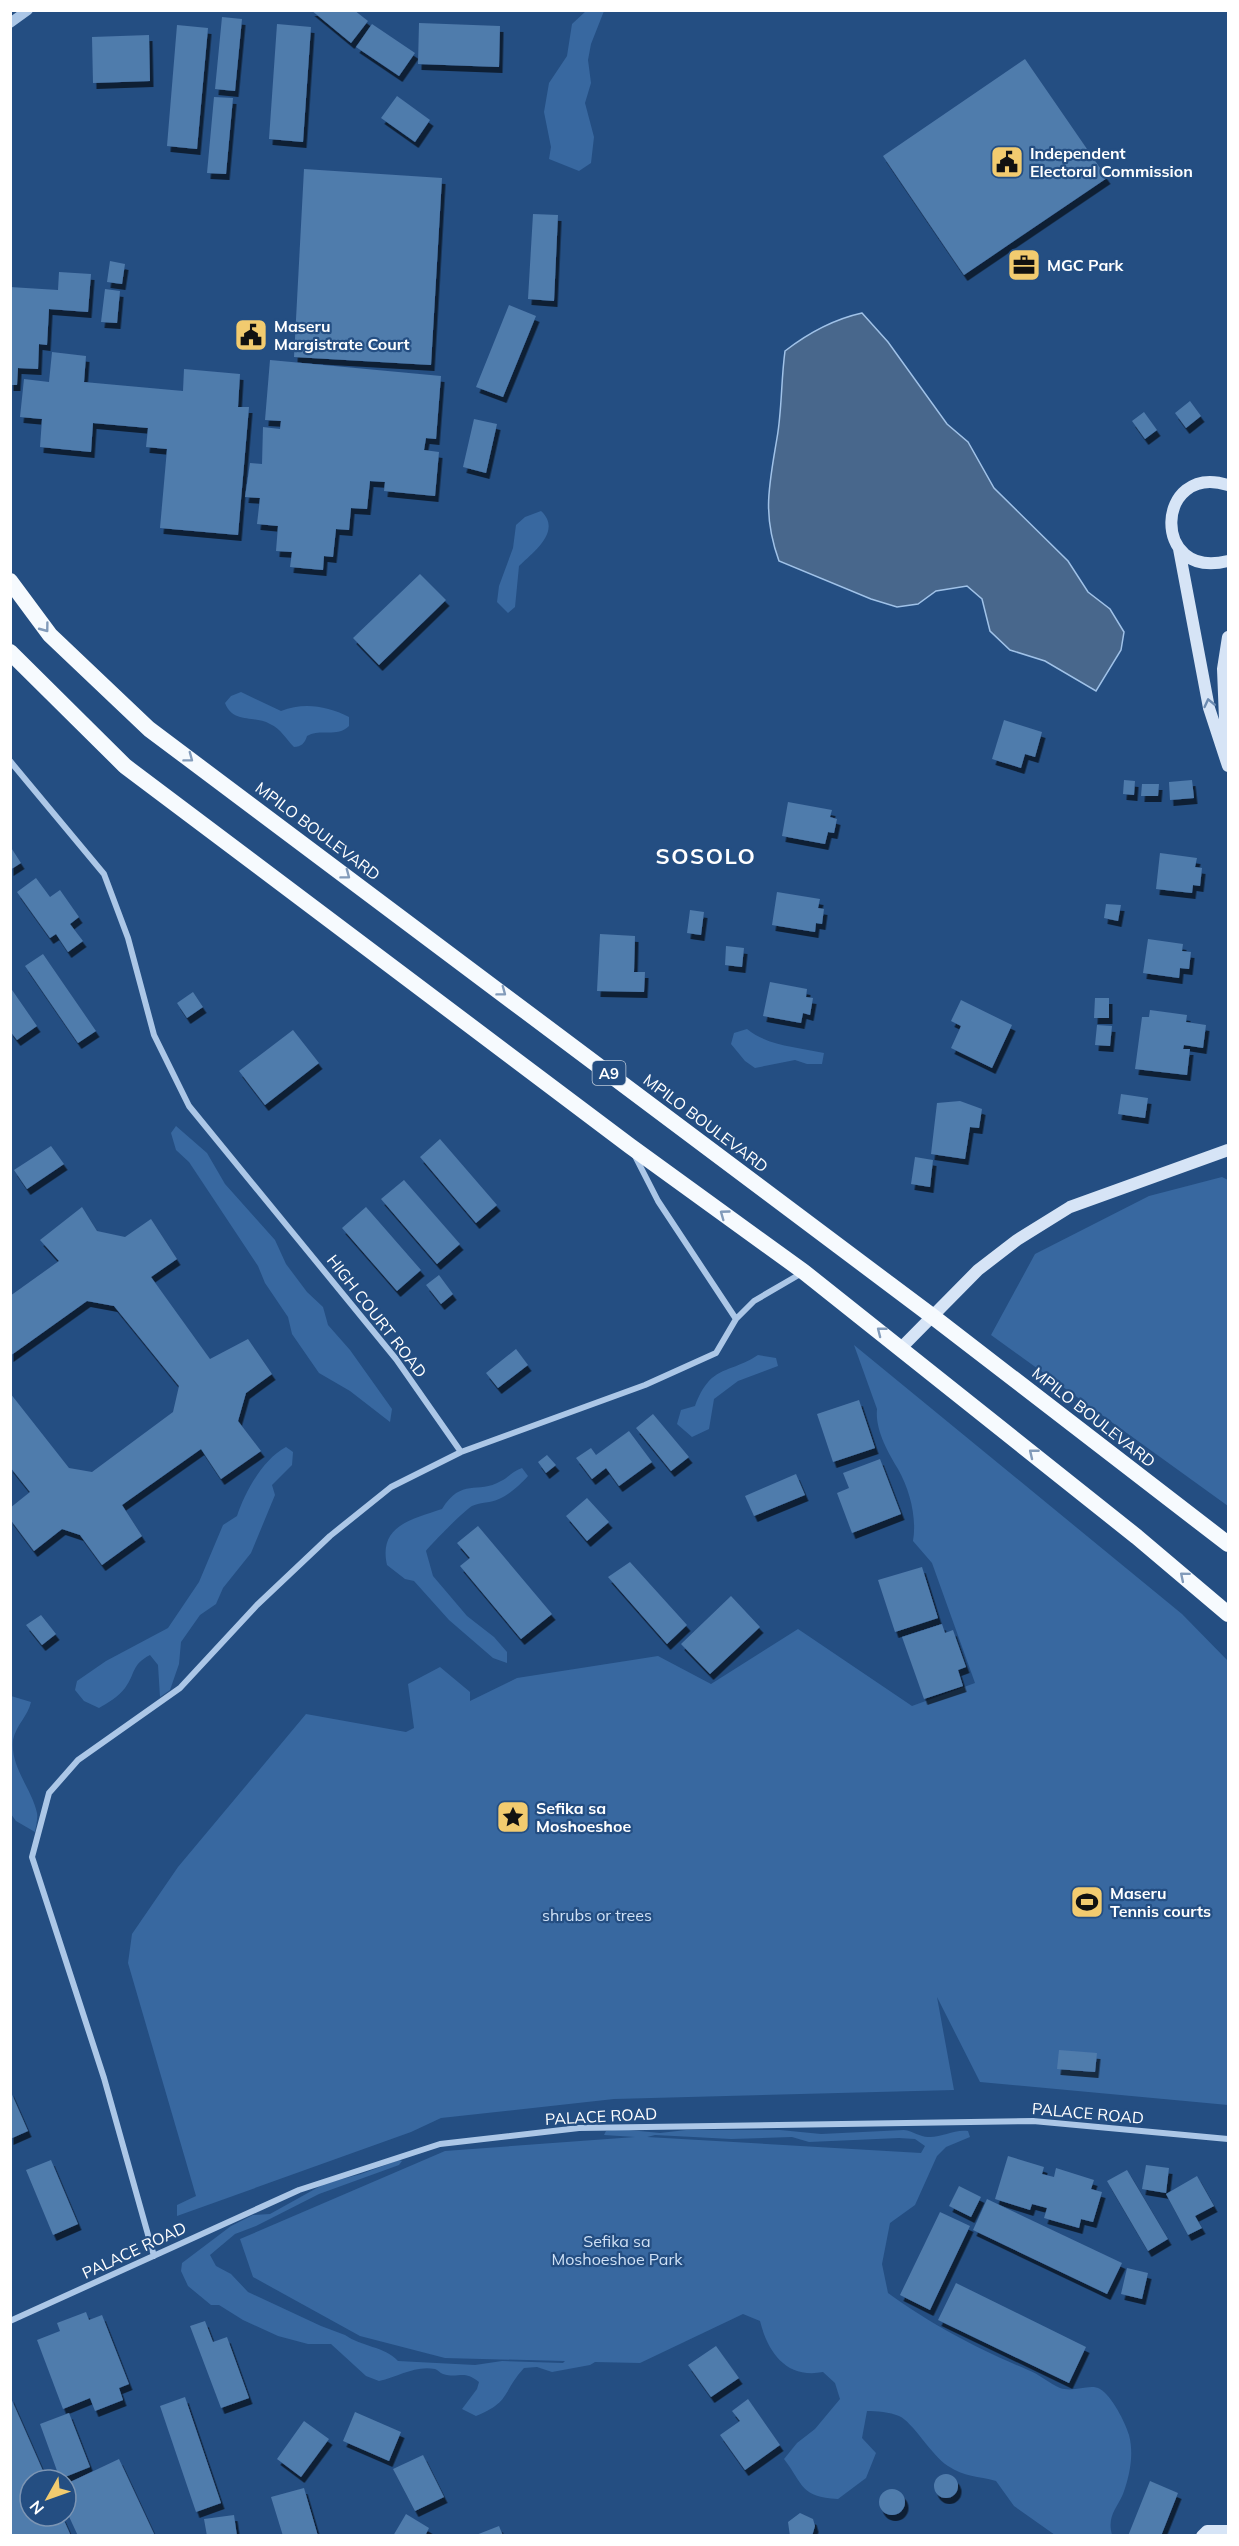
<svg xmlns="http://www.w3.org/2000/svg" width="1239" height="2546" font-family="Mulish,sans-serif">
	<defs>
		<filter id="shadow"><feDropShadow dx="3.5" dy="6" stdDeviation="0" flood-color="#0009"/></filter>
	</defs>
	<rect width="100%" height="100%" fill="#244e82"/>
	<path fill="#3868a0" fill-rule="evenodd" d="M586 11H604L591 44 588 60 591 83 585 103 594 137 591 163 579 171 549 159 551 147 544 112 549 83 567 56 572 24Z
		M541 511C563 531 532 553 519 566L515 607 508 613 497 602 499 586 513 548 516 525 525 517Z
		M241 692 281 711C304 702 327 706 349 717V726C337 738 321 728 307 736 305 743 301 747 294 747 286 739 281 729 270 724 254 715 233 724 225 703L231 696Z
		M747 1029C768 1046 797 1047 824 1053L822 1064H807L795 1060 755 1068 745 1061 731 1044 734 1033Z
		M176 1126 207 1153 225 1184 275 1240 286 1264 307 1292 323 1307 328 1325 350 1350 392 1409 390 1422 350 1391 319 1373 292 1334 288 1317 265 1283 258 1266 189 1162 176 1150 171 1133Z
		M1222 1177 1228 1180V1506L991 1335 1035 1254 1149 1196Z
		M854 1345 1182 1614 1228 1661V2105L980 2082 937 1997 954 2090 614 2099 441 2118 411 2132 177 2216V2205L196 2196 128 1963 132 1934 178 1867 306 1714 406 1732 414 1728 408 1684 440 1667 470 1692V1701L517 1678 658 1656 711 1684 798 1629 912 1706 975 1683 932 1563 913 1541C917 1518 910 1490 898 1469 888 1452 875 1430 877 1409Z
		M758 1355 776 1358 778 1366 738 1381 714 1399 709 1429 692 1437 677 1424 681 1410 695 1406C711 1364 727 1375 758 1355Z
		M286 1447 293 1452 292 1465 272 1485 275 1495 251 1553 223 1588 216 1604 200 1615 181 1642 179 1664 170 1690 160 1697 158 1665 150 1655C131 1665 136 1673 125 1688 118 1697 108 1703 99 1708L84 1701 75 1690 77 1681 106 1661 168 1628 199 1582 223 1525 237 1516C245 1492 263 1459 286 1447Z
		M522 1468 528 1476C521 1484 509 1495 499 1499 491 1503 481 1502 472 1506 467 1508 430 1545 426 1551L433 1576 467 1616 494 1637 507 1652V1663L493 1658 449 1620 414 1581 405 1579 387 1565C378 1525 413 1519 442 1509 462 1477 477 1495 501 1481 509 1477 513 1471 522 1468Z
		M11 1696 31 1702C28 1716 16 1725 13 1740 10 1767 32 1789 37 1813 38 1818 36 1826 35 1832L16 1821 11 1814Z
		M619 2129 660 2133 686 2130H780L821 2134 904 2130C913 2131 920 2137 928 2137 941 2138 954 2129 968 2131L970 2137 946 2147 937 2156 915 2205 890 2223 882 2264 888 2293C934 2326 976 2348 1028 2370 1039 2374 1049 2383 1060 2388 1074 2393 1090 2383 1100 2389 1112 2396 1125 2422 1129 2435 1134 2454 1130 2475 1123 2494 1116 2510 1107 2516 1112 2535H1055L1014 2506 996 2481C978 2476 964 2477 948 2466 931 2455 912 2421 899 2416 890 2412 876 2411 867 2411L862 2438 876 2453 866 2478 838 2499C800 2497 804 2485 784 2459L797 2443 815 2429 840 2399 835 2383 823 2372C787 2379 768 2353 760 2321L743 2314 640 2363 595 2362 590 2365 552 2372 537 2367 524 2368C502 2392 511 2402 476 2416L462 2409 477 2389 479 2382C463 2369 459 2379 443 2374 440 2373 438 2370 435 2369 415 2365 398 2377 379 2381L366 2376 331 2344H308L278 2336 243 2320 219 2305H211L188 2286 181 2271 182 2263 231 2226 253 2215 270 2214 324 2184 361 2174 399 2160 402 2161 399 2165 319 2194 256 2226 235 2234 210 2255 216 2266 231 2274 248 2292 321 2326 345 2335C362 2347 384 2346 398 2361L475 2365 502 2361 563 2363 565 2361 445 2358 360 2336 253 2277 240 2239 445 2151 635 2137 604 2135 606 2131ZM655 2135 731 2139 792 2137 809 2142 899 2138 915 2139 925 2146 921 2153 647 2137Z"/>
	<path fill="#48678c" stroke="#a0c2e8" stroke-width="1.5" d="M862 313 888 342 947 424 968 442 994 488 1068 561 1088 592 1110 609 1124 632 1121 650 1096 691 1045 661 1010 650 990 631 982 599 967 586 936 591 918 604 897 607 871 599 779 561C762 514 769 486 777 438 782 410 781 380 785 351 807 334 835 319 862 313Z"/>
	<path fill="#507bac" filter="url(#shadow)" d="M311 10H354L368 21 351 43Z
		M222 17 242 19 235 91 215 89Z
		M419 23 500 26 499 67 418 64Z
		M277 24 311 27 303 142 269 139Z
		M372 24 415 53 399 76 356 47Z
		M177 25 208 28 197 149 167 146Z
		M149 35 150 81 93 83 92 37Z
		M1025 59 1107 178 964 275 883 156Z
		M397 96 430 120 415 142 381 118Z
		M214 97 233 98 226 174 207 173Z
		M304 169 442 178 431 365 294 357Z
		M533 214 558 215 554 301 528 299Z
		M110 261 125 264 122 284 107 282Z
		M59 272 91 274 88 312 49 309 47 345 39 344 38 369 18 368 17 385H10V287L58 290Z
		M105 289 120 291 117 323 101 322Z
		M509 305 536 316 503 397 476 387Z
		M52 352 86 356 84 382 183 391 184 369 240 374 238 407H249L238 535 160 528 167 449 146 447 148 428 93 423 91 452 40 447 42 419 20 417 24 379 49 382Z
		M270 360 441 376 436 439 426 438 424 450 439 452 435 496 384 491 385 482 370 481 367 509 351 508 349 530 336 529 333 557 324 556 323 570 290 567 292 552 276 551 278 526 257 524 260 498 245 497 250 463 262 464 263 427 280 429 281 421 265 420Z
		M1190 401 1201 416 1186 428 1175 413Z
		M1144 412 1157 430 1145 439 1132 421Z
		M474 419 497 424 486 473 463 467Z
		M420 574 446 600 379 665 353 638Z
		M1004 720 1042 732 1035 757 1025 754 1021 768 992 759Z
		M1124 780 1135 781 1134 795 1123 794Z
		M1192 780 1194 798 1170 800 1169 782Z
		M1142 784H1159L1158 796H1141Z
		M788 802 832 810 830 817 837 819 834 833 828 832 825 844 782 836Z
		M10 846 21 863 10 870Z
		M1160 853 1197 858 1195 867 1202 868 1200 886 1193 885 1192 893 1156 889Z
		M36 878 50 897 60 890 79 917 70 924 83 941 68 952 56 934 50 938 17 892Z
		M777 892 820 899 818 908 824 909 822 924 816 923 815 932 772 925Z
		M1106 904 1121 905 1118 921 1104 918Z
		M690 910 704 912 701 935 687 933Z
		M600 934 635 936 634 972H645L644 992 597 991Z
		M1148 939 1183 944 1182 951 1191 952 1189 969 1180 968 1179 978 1143 973Z
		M726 946 744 948 742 967 725 965Z
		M43 954 96 1031 78 1043 25 966Z
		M770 982 807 989 806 997 813 998 810 1015 803 1013 801 1023 763 1016Z
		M10 987 37 1026 17 1040 10 1031Z
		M193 992 203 1007 187 1018 177 1003Z
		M1095 998H1109V1018H1094Z
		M961 1000 1012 1025 992 1068 951 1048 961 1026 951 1021Z
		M1150 1010 1187 1015 1186 1022 1206 1025 1203 1048 1184 1045 1183 1049H1190L1187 1075 1135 1069 1142 1017H1149Z
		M1097 1025 1112 1026 1110 1046 1095 1045Z
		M293 1030 319 1063 265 1105 239 1071Z
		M1121 1094 1148 1098 1145 1118 1118 1114Z
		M960 1101 982 1109 979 1128 970 1127 965 1159 931 1154 937 1103Z
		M440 1139 497 1205 476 1223 420 1157Z
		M51 1146 64 1164 27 1189 14 1170Z
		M915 1157 933 1160 930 1187 911 1184Z
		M404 1180 460 1244 437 1264 381 1199Z
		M82 1207 97 1231 125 1237 151 1219 177 1259 151 1277 210 1359 248 1339 272 1374 246 1393 238 1421 261 1451 221 1479 201 1449 122 1505 142 1536 102 1565 80 1535 62 1529 34 1551 10 1519V1508L30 1492 10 1467V1393L69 1468 92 1472 173 1412 179 1386 114 1306 87 1301 10 1356V1296L59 1261 40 1240Z
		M366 1207 421 1270 397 1291 342 1228Z
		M439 1275 453 1294 441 1304 426 1285Z
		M516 1349 528 1365 498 1388 486 1373Z
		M859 1400 875 1448 833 1462 817 1414Z
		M653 1414 689 1457 671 1471 636 1428Z
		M629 1431 652 1462 619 1486 606 1468 592 1479 576 1458 591 1448 596 1455Z
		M547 1455 556 1465 546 1473 538 1462Z
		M880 1459 901 1514 852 1533 837 1493 849 1488 843 1473Z
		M796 1474 805 1495 754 1516 745 1496Z
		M587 1498 609 1522 587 1541 566 1516Z
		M478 1526 552 1614 521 1639 460 1566 470 1558 457 1543Z
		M630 1562 687 1625 667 1644 608 1577Z
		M922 1567 938 1618 895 1632 878 1580Z
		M731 1596 760 1627 710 1674 681 1644Z
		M41 1615 56 1634 42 1645 26 1625Z
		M942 1624 945 1633 953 1630 966 1667 958 1670 963 1686 924 1699 902 1637Z
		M1059 2050 1097 2053 1095 2072 1057 2069Z
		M10 2090 28 2131 10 2139Z
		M1008 2156 1044 2167 1042 2174 1054 2177 1056 2168 1094 2180 1091 2189 1102 2192 1093 2222 1081 2219 1079 2228 1044 2218 1047 2208 1032 2204 1030 2210 995 2199Z
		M51 2160 78 2224 53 2235 26 2170Z
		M1146 2165 1169 2168 1166 2193 1142 2189Z
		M1127 2170 1168 2239 1148 2251 1107 2181Z
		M1197 2176 1214 2206 1195 2216 1202 2228 1188 2235 1166 2194Z
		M959 2186 981 2197 971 2217 949 2206Z
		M987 2199 1122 2263 1107 2294 973 2230Z
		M940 2212 970 2226 930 2310 900 2295Z
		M1127 2268 1148 2273 1142 2299 1121 2294Z
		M956 2283 1086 2347 1069 2383 938 2320Z
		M86 2312 89 2320 102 2315 129 2384 119 2388 123 2400 95 2411 90 2398 63 2409 37 2340 60 2331 57 2323Z
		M205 2321 213 2342 227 2337 249 2398 221 2408 190 2326Z
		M716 2346 739 2378 711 2397 688 2365Z
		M10 2396 47 2480H30V2516H62L71 2536H10Z
		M185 2397 221 2503 196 2512 160 2406Z
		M748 2399 780 2445 745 2470 720 2435 740 2421 732 2411Z
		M355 2412 401 2432 389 2461 343 2441Z
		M69 2413 90 2467 60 2479 40 2424Z
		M304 2421 329 2439 301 2477 277 2459Z
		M423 2455 444 2497 415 2511 393 2469Z
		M119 2459 155 2536H78L66 2510V2484Z
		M934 2486a12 12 0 1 1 24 0a12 12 0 1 1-24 0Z
		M1150 2481 1178 2493 1161 2536H1128Z
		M304 2488 318 2536H283L271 2497Z
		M879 2502a13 13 0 1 1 26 0a13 13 0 1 1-26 0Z
		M800 2513 813 2519 815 2526 812 2536H790L788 2522Z
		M406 2514 429 2528 425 2536H393Z
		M234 2515 237 2536H207L204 2519Z
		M499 2526 503 2536H476V2535Z"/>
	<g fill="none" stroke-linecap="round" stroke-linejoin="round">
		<path stroke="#acc7e7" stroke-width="6" d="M10 761 104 874 128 938 154 1035 189 1106 396 1359 461 1452 645 1385 716 1353 736 1319 658 1201 635 1156
			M736 1319 754 1301 802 1273
			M154 2256 104 2078 32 1857 49 1793 78 1760 180 1688 257 1605 330 1536 391 1487 461 1452
			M10 2321 299 2190 440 2144 579 2128 1033 2121 1228 2139"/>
		<path stroke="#acc7e7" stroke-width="10" d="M10 23 28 10"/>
		<path stroke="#d6e4f6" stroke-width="12" d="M1228 485C1155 462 1150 581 1228 561
			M1179 549 1209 708 1228 766
			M1226 745 1223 669 1228 637
			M902 1347 978 1270 1017 1240 1070 1207 1228 1150
			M1202 2536 1207 2531H1228"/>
		<path stroke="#f6fafe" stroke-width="16" d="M10 581 50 635 149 729 932 1316 1228 1544
			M10 652 125 766 630 1146 804 1272 1137 1537 1228 1614"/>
	</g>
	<defs><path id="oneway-chevron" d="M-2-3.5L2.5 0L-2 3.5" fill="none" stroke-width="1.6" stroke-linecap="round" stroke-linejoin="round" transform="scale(1.5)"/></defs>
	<g stroke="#829bba">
		<use href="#oneway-chevron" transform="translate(45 628) rotate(53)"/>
		<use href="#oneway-chevron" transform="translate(189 758) rotate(37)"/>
		<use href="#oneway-chevron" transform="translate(346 875) rotate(37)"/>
		<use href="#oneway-chevron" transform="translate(502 992) rotate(37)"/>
		<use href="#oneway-chevron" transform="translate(724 1214) rotate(-144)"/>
		<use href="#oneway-chevron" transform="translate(881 1331) rotate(-142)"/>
		<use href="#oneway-chevron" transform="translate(1033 1453) rotate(-141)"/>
		<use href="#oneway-chevron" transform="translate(1184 1576) rotate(-140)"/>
	</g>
	<use stroke="#6b8ab0" href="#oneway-chevron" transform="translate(1209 703) rotate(-103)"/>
	<defs>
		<g id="civic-square" transform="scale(1.725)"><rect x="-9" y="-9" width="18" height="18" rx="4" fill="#f2cb6f" stroke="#244e82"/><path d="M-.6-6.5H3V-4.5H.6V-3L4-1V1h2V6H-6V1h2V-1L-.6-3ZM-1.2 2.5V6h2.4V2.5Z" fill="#111"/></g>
		<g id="office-square" transform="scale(1.725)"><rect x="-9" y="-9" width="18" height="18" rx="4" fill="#f2cb6f" stroke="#244e82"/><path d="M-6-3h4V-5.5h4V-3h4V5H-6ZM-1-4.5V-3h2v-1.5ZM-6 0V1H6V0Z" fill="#111"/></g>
		<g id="sight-square" transform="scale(1.725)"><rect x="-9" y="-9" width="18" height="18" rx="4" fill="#f2cb6f" stroke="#244e82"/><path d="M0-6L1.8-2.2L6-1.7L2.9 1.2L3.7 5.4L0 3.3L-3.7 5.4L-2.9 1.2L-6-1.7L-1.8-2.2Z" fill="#111"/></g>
		<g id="stadium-square" transform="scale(1.725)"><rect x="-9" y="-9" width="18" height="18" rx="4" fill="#f2cb6f" stroke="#244e82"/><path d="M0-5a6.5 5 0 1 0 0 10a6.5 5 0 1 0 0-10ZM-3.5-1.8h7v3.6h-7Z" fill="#111"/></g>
	</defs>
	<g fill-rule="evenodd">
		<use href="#civic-square" x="1007" y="162"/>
		<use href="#office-square" x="1024" y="265"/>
		<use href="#civic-square" x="251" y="335"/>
		<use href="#sight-square" x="513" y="1817"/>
		<use href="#stadium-square" x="1087" y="1902"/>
	</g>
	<g text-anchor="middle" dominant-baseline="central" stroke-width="4.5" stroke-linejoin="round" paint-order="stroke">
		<rect fill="#244e82" stroke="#bdcada" stroke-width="1.5" x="592.5" y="1061" width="33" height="24" rx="4.5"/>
		<g font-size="15" font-weight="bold" fill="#fff">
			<text x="609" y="1073">A9</text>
		</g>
		<g font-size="16" font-weight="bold" fill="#fff" stroke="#244e82" text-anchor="start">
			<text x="1030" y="153">Independent<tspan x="1030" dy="18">Electoral Commission</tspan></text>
			<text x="1047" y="265">MGC Park</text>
			<text x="274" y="326">Maseru<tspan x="274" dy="18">Margistrate Court</tspan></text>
			<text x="536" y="1808">Sefika sa<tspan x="536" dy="18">Moshoeshoe</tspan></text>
			<text x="1110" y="1893">Maseru<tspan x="1110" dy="18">Tennis courts</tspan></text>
		</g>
		<g font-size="16" fill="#fff" stroke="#244e82">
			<text transform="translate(318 831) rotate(37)">MPILO BOULEVARD</text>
			<text transform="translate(706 1123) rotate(37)">MPILO BOULEVARD</text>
			<text transform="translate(377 1316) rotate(52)">HIGH COURT ROAD</text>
			<text transform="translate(1094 1417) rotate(38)">MPILO BOULEVARD</text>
			<text transform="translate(1088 2113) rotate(5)">PALACE ROAD</text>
			<text transform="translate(601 2116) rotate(-3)">PALACE ROAD</text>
			<text transform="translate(134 2250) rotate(-25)">PALACE ROAD</text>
		</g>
		<g font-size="16" fill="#cfe1f6" stroke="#244e82">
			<text x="597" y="1915">shrubs or trees</text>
			<text x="617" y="2241">Sefika sa<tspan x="617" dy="18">Moshoeshoe Park</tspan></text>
		</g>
		<g font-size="22" font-weight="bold" letter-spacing="1.5" fill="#fff" stroke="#244e82">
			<text x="706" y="856">SOSOLO</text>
		</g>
	</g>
	<rect width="1239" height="2546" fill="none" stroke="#ffffff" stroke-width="24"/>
	<g transform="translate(48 2498) rotate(230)"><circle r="28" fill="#244e82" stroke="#7c95b4" stroke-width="1.5"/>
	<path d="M0-4.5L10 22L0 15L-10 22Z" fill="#f2cb6f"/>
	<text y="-9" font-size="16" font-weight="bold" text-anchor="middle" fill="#ffffff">N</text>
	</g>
</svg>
